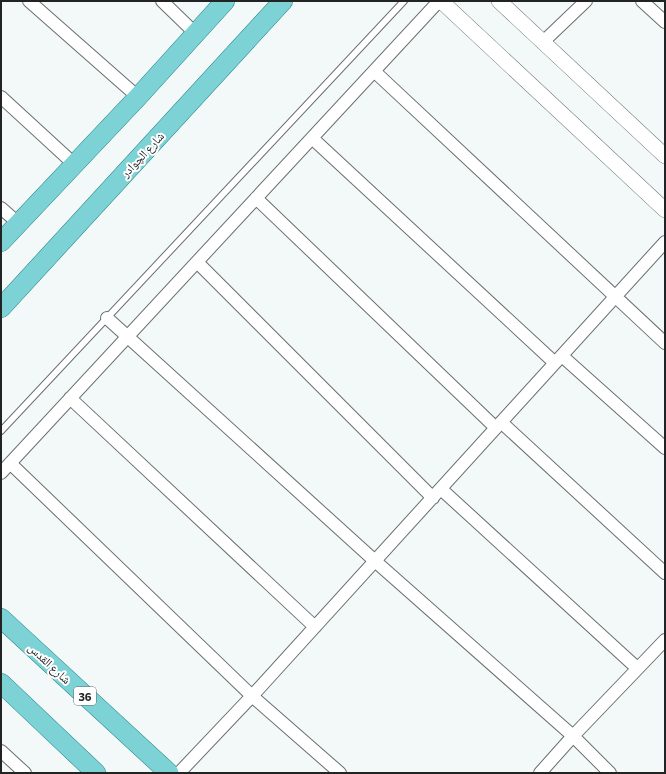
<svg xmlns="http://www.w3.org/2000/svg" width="666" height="774" font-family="Commissioner,'Noto Naskh Arabic',sans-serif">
	<rect width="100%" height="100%" fill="#f3f9f9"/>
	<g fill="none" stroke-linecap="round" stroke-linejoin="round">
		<g stroke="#696e6e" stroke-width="8">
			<path id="service" d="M1 431 404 1"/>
		</g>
		<g stroke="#696e6e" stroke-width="14">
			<path id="minor" d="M29 1 138 97
				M162 1 195 33
				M642 1 665 22
				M543 42 586 1
				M374 71 665 343
				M1 97 74 164
				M312 138 555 363
				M256 198 496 428
				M1 208 18 223
				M197 262 433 498
				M107 318 375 561 573 736 610 773
				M562 356 665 448
				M70 398 315 627
				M501 422 665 573
				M10 463 252 696 340 773
				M1 473 439 1
				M441 489 637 668
				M1 751 25 773
				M179 773 252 696 665 242
				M540 773 573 736 665 640"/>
		</g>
		<g stroke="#696e6e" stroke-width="16">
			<path id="tertiary" d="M441 1 665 210
				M499 1 665 156"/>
		</g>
		<g stroke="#248285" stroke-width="20">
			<path id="primary" d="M1 242 138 97 225 1
				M1 308 283 1
				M1 618 169 773
				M1 683 96 773"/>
		</g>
		<use href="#service" stroke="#fff" stroke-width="6"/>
		<use href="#minor" stroke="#fff" stroke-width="12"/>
		<use href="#tertiary" stroke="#fff" stroke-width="15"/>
		<use href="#primary" stroke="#7cd2d5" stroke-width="19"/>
	</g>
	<g text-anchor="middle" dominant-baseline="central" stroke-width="4" stroke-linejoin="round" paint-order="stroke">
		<rect fill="#fff" stroke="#646666" stroke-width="1" x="74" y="687" width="22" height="18" rx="3"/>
		<g font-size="11" font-weight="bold" fill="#222424">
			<text x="85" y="696">36</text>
		</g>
		<g font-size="12" fill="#222424" stroke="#fff">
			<text transform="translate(142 154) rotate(-47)">شارع الچوادر</text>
			<text transform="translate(50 663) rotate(43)">شارع القدس</text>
		</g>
	</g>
	<rect width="666" height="774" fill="none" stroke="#222424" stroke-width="4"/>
</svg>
